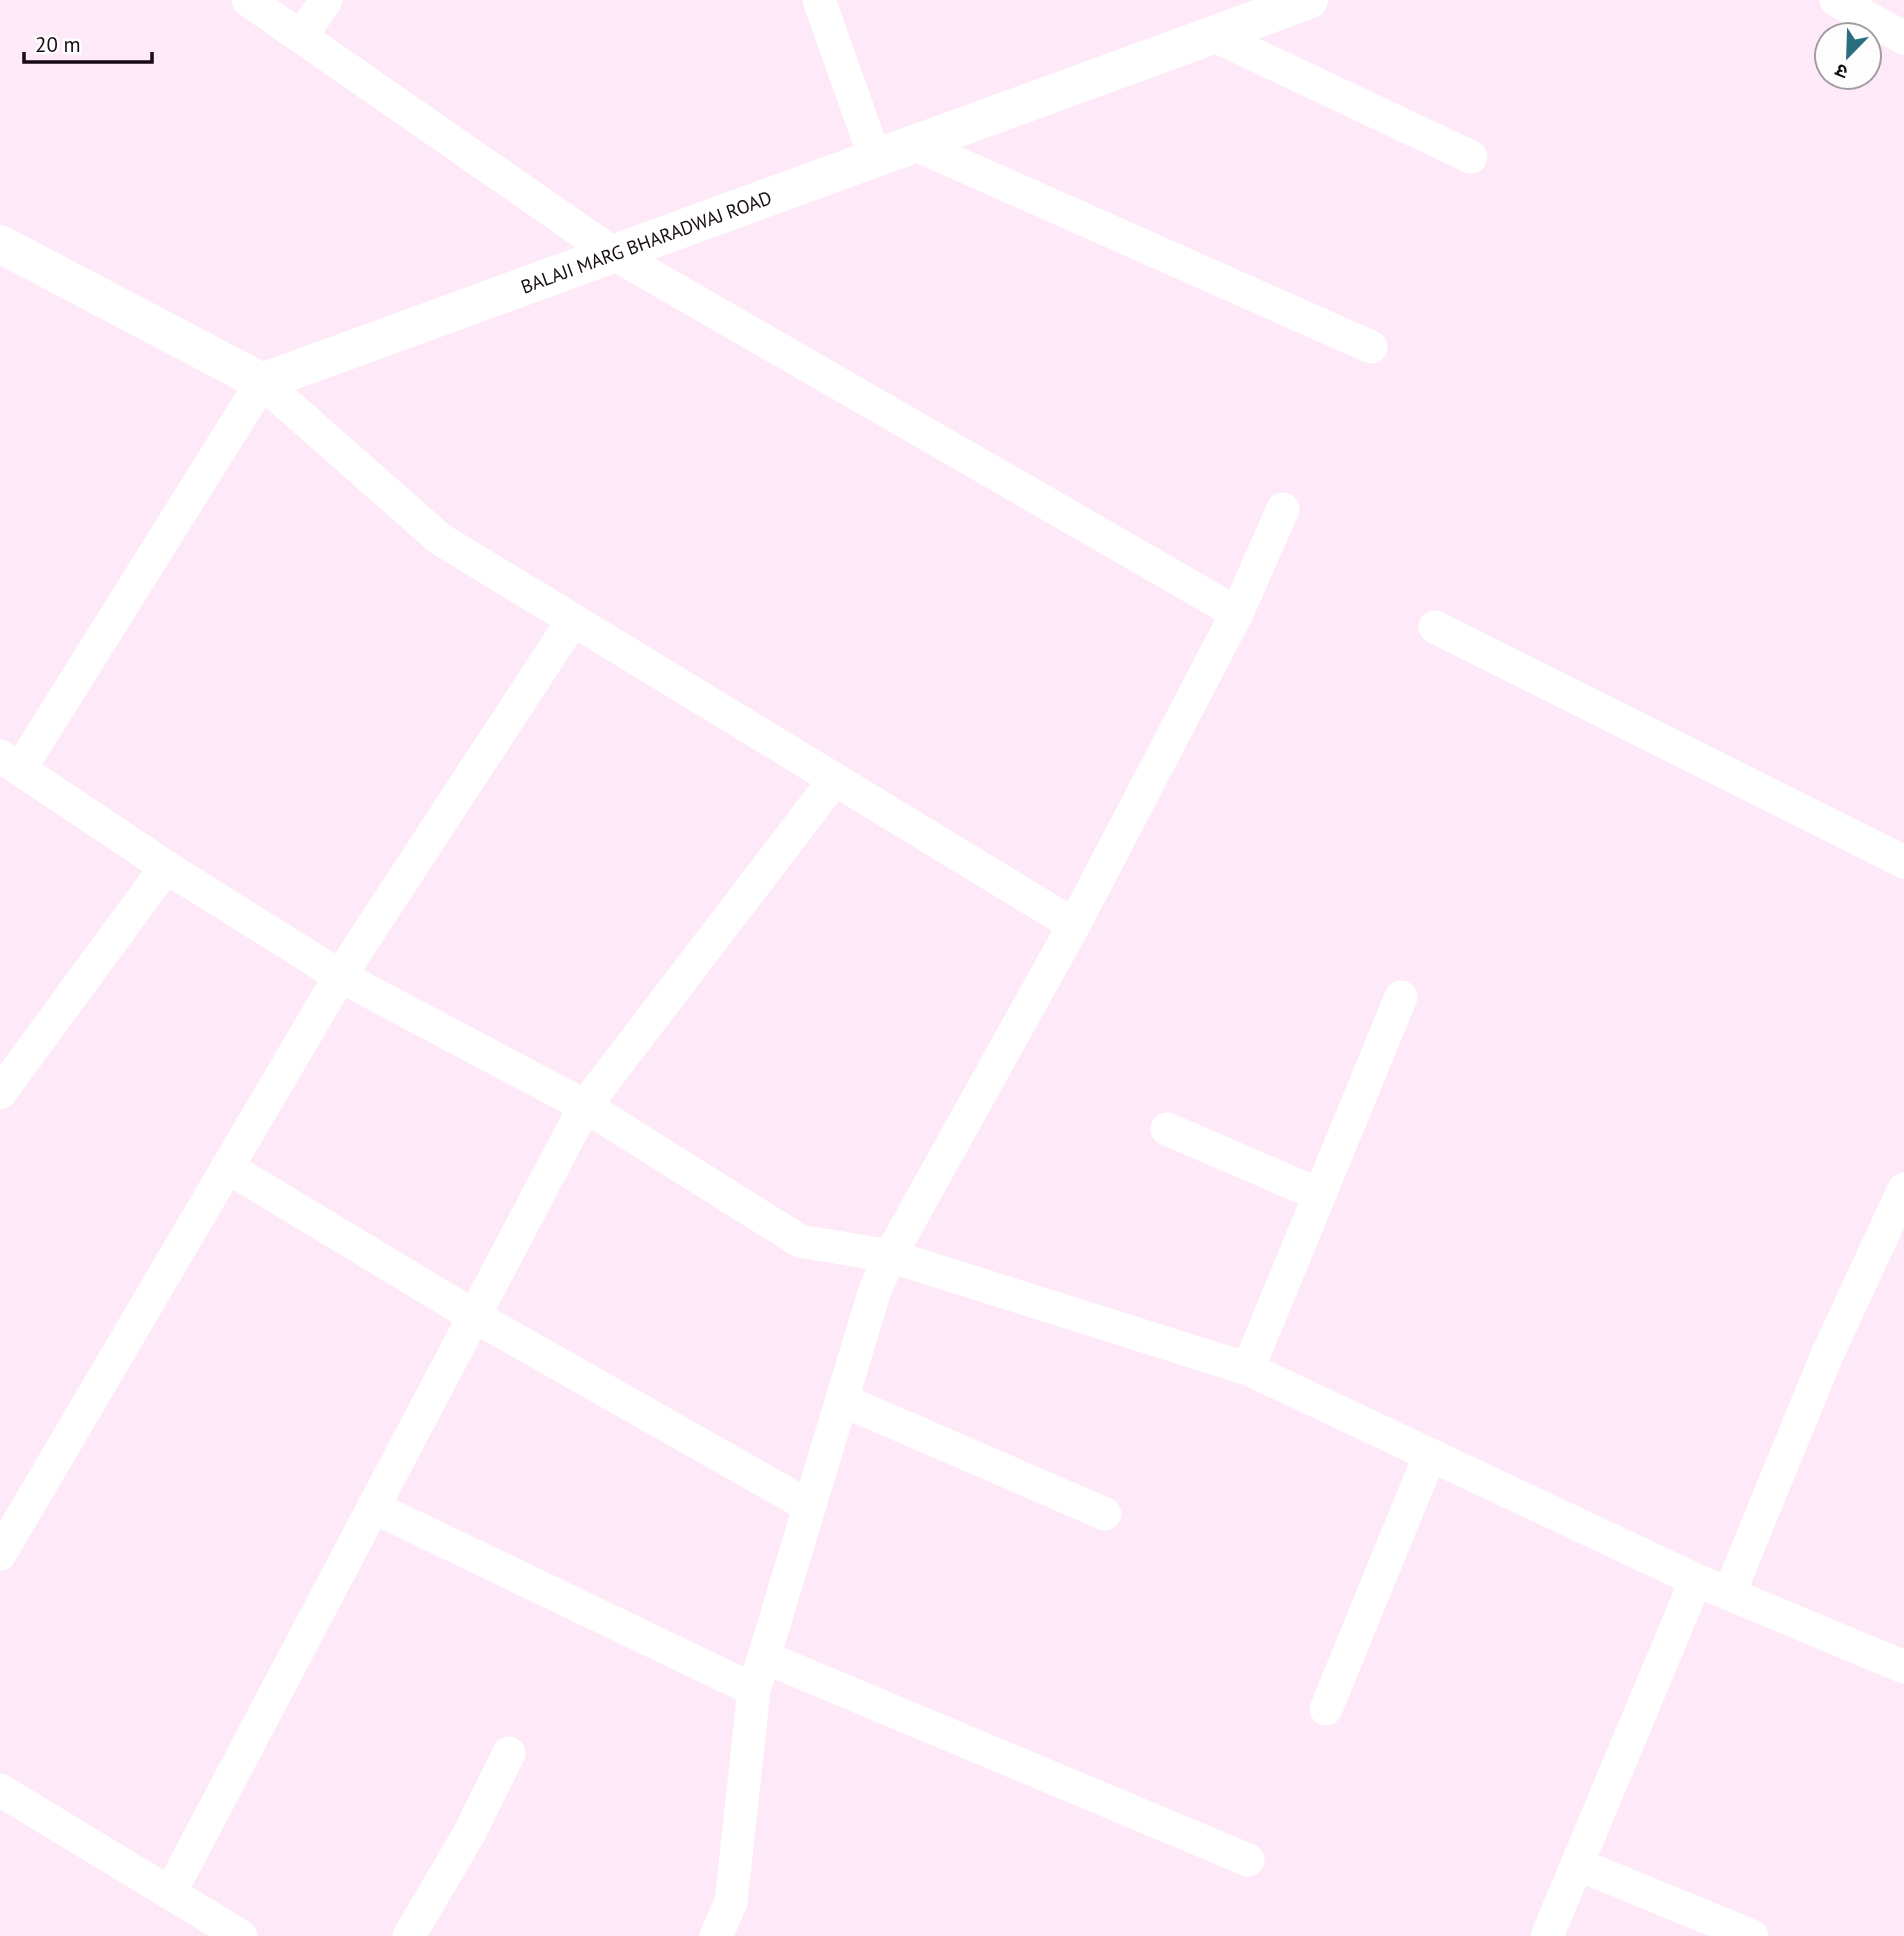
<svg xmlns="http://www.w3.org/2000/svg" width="1904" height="1936" font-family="'PT Sans','Noto Sans Devanagari',sans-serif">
	<rect width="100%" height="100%" fill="#fee9f8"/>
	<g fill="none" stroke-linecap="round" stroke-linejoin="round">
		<path stroke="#fff" stroke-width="33" d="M248 0 614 254 1237 613 1074 925
			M819 0 875 158
			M1836 0 1904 38
			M1213 35 1471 157
			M301 37 326 0
			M914 144 1371 347
			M1237 613 1283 509
			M1435 627 1904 862
			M0 756 166 867 340 976 585 1106 800 1241 890 1256 1248 1369 1696 1580 1904 1667
			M20 769 262 382 440 539 1074 925 890 1256 875 1290 754 1690 731 1902 716 1936
			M0 1093 166 867
			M1167 1129 1320 1195
			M227 1167 474 1316 809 1506
			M1248 1369 1401 997
			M842 1400 1105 1514
			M373 1507 754 1690
			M0 1554 340 976 573 620
			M1729 1594 1827 1355 1904 1189
			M764 1657 1248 1860
			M1326 1709 1430 1455
			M0 1790 241 1936
			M1577 1864 1752 1936
			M170 1893 585 1106 835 779
			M409 1936 469 1834 509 1753
			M1547 1936 1696 1580"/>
		<path stroke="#fff" stroke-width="38" id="s1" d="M0 244 262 382 1309 0"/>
	</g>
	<g text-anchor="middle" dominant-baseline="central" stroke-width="5" stroke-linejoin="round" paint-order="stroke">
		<g font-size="19" fill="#160d14" stroke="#fdfdfd">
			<text stroke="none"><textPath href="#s1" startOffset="705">BALAJI MARG BHARADWAJ ROAD</textPath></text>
		</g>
	</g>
	<g transform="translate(1848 56) rotate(203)"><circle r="33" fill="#fdfdfd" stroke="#a19da0" stroke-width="2"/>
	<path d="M0-5L12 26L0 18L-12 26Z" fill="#286e7c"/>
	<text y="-10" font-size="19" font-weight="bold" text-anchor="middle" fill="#160d14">उ</text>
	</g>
	<path d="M24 52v10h128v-10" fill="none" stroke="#160d14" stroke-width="3.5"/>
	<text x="35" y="52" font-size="21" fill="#160d14" stroke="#fdfdfd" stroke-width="5" paint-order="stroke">20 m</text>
</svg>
